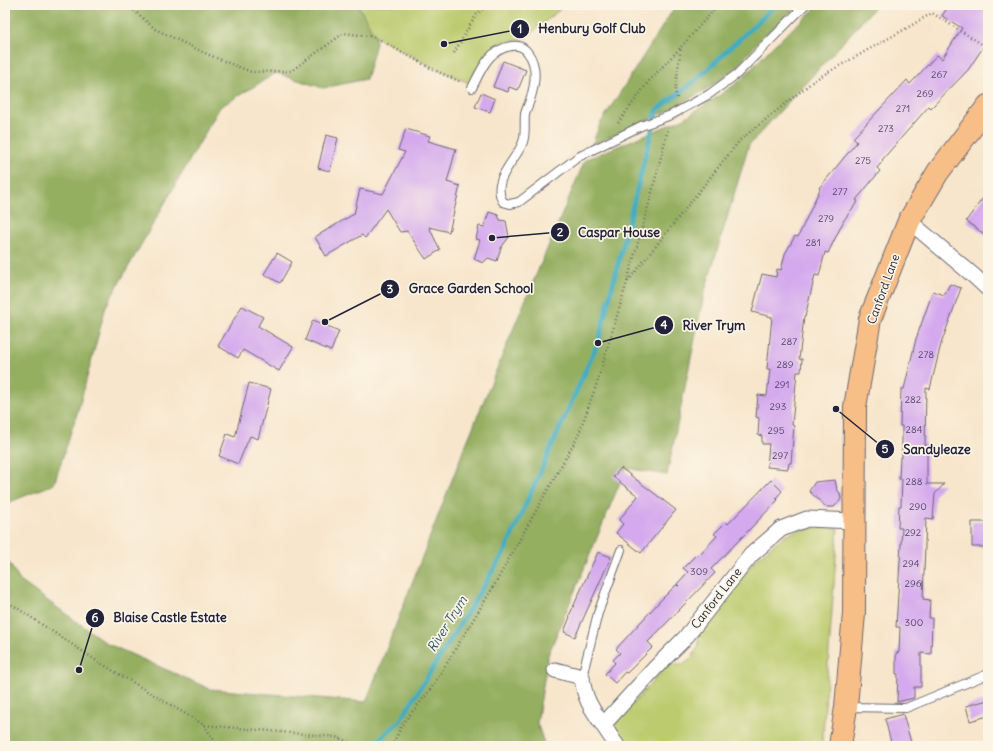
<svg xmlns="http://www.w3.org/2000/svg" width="993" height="751" font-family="Delius,sans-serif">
	<rect width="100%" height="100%" fill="#fcf5e5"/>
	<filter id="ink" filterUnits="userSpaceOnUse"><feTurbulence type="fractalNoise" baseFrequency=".025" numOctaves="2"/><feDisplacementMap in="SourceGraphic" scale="8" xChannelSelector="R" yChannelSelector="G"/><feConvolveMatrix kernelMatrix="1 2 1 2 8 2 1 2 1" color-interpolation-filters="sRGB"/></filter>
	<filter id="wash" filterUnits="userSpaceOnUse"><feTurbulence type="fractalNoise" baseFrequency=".012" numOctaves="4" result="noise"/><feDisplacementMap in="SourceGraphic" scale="16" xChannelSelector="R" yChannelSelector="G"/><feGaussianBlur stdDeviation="0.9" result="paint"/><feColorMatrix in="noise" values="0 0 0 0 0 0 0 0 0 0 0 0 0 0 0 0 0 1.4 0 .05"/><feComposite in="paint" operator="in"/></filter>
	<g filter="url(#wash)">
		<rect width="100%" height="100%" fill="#f7e6cc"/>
		<path fill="#bbcb6e" stroke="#6e7654" d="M358 5H565L522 41C491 38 482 60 469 83L430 66 375 36Z
			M806 528H838L822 746H624L614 725 669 663C672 663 676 665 679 665 690 664 696 652 699 644L697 634 756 559 785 535Z"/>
		<path fill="#94af61" stroke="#5b684e" d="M5 5H358L375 36 376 43 366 79 323 88 276 73 220 107 106 306 79 407 54 484 5 504Z
			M676 5H798L763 37 734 70 705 90 674 108 592 145 600 124Z
			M819 5H877L749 145 704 294 667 475 626 468 548 655 537 723 545 746H5V556L20 581 108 644 210 689 366 702 462 454 517 320 585 160 683 119 711 101 740 81 772 47Z"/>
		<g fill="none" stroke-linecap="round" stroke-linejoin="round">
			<path stroke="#40acbf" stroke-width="5" d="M372 746 400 721 504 553 598 343 657 110 695 81 776 5"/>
		</g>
		<g id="blocks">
			<path fill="#d4a9ee" d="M949 5H988V40L968 70 931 108 929 106 882 160 883 161 877 168 880 171 856 200 858 201 844 220 828 253 825 252 819 276 815 275 805 317H804L799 359H802L801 372H797L792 425 794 426 791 463H789L788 469 767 467 769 444H762V436L758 435 759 418 756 417 758 395 767 396 770 369H767L772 317 752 312 762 274 776 277 777 269 781 270 785 254 795 236 798 237 820 189 819 188 857 142 853 138 907 80 910 84 937 55 942 59 962 28 942 16Z
				M503 61 526 70 518 90 509 87 508 92 493 87Z
				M481 93 495 99 490 112 475 107Z
				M406 129 430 136 428 141 456 149 447 182 460 186 449 232 429 227 440 250 426 259 407 231 400 232 386 209 365 238 362 235 326 256 315 237 354 214 360 189 383 194 405 152 398 150Z
				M326 135 338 138 330 171 318 168Z
				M988 191V237L966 221Z
				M489 212 498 215 500 220 506 221 509 237 501 248 497 261 488 258 483 263 474 259 480 240 476 239 479 226 484 227Z
				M277 253 292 262 280 283 264 274Z
				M950 284 961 288 941 344 930 389 926 388 925 445H927V484H944L935 494 933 519 926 518 923 599 930 600 929 618H932L931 654 921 653V687H914V698L897 702 898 674H896V653L899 652 900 627H896L902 528H898L899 506H901L902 479H899L900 457H902V426H900L901 389H904L916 339 933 291 944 295Z
				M242 306 263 317 258 326 293 347 279 371 243 350 238 358 218 346Z
				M313 320 339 331 331 351 305 340Z
				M249 383 271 389 258 439 250 436 238 464 219 456 227 434 235 437Z
				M621 468 676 510 641 553 616 533 623 524 619 520 638 496 613 477Z
				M771 480 782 491 776 498 778 500 711 569 715 573 648 642 653 647 627 673 625 672 615 683 605 674 615 663 613 660 620 653 616 649 660 601 676 585 679 586 677 584 688 572 683 568 696 555 698 556 717 536 714 534 726 522 728 524Z
				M835 480 837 490 840 493 841 499 834 507H826L809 491 815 482Z
				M972 522H988V547H972Z
				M598 552 611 557 575 637 564 632 570 617 569 616Z
				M988 700V716L970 721 966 706Z
				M903 714 912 746H892L885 719Z"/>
		</g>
	</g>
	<g filter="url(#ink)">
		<use href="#blocks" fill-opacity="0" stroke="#6d676e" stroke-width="1"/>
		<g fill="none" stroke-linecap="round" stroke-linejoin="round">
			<g stroke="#6d676e" stroke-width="10">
				<path id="lane" d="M472 88C482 68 489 49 512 46 519 45 524 47 528 53 538 66 535 85 530 100 529 104 526 109 525 114 524 123 526 133 523 142 516 161 490 180 503 202L510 204 519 202 578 157 641 126 671 115 708 95 737 74 805 5
					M582 677 598 613 621 550
					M847 707 906 708 988 674"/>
			</g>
			<g stroke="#6d676e" stroke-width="17">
				<path id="street" d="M909 221 974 276 988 289
					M555 670 582 677C584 698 591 708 603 725
					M617 746 603 725 655 668 685 638 751 555 781 529 807 519 854 521"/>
			</g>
			<g stroke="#6d676e" stroke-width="24">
				<path id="primary" d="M840 746 846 707 854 613 855 407 870 319 909 221 938 172 988 106"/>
			</g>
			<path stroke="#6d676e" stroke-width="2.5" stroke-dasharray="1 3" stroke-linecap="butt" d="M128 5 155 29 209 55 251 72 291 71 344 33 375 37 430 68 461 82
				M454 53 476 15 487 5
				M677 98 675 91 681 47 718 5
				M618 123 649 81 681 47
				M628 281 740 140 816 79 907 28 932 13 988 48
				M5 600 97 661 204 725 336 737 358 746
				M204 725 218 746
				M392 746 403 723 431 689 492 589 578 436 597 383 627 282 651 196 668 129"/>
			<use href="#lane" stroke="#fff" stroke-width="8"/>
			<use href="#street" stroke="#fff" stroke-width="15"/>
			<use href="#primary" stroke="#f7be88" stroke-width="22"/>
		</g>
	</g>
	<g text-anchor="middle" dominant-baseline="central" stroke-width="3.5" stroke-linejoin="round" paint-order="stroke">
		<g font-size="10" fill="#4e4468">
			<text x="939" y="74">267</text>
			<text x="925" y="93">269</text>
			<text x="903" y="108">271</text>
			<text x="886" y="128">273</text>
			<text x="863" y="160">275</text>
			<text x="840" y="191">277</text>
			<text x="826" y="218">279</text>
			<text x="813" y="242">281</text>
			<text x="789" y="341">287</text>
			<text x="926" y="354">278</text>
			<text x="785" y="364">289</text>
			<text x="782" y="384">291</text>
			<text x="913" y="399">282</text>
			<text x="778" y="406">293</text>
			<text x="914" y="429">284</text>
			<text x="776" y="430">295</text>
			<text x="780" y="455">297</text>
			<text x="914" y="481">288</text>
			<text x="918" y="506">290</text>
			<text x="913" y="532">292</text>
			<text x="911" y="563">294</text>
			<text x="699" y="571">309</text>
			<text x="913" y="583">296</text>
			<text x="914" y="622">300</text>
		</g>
		<g font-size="12" fill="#22223b" stroke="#fcf5e5">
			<text transform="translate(883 289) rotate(-70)">Canford Lane</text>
			<text transform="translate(716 598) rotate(-52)">Canford Lane</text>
		</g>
		<g font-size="13" font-style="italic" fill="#2e5970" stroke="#fcf5e5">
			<text transform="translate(447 624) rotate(-58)">River Trym</text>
		</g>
	</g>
	<path fill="none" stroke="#22223b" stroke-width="1.5" d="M444 44L520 29M492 238L560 232M325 322L390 289M598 343L664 325M836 409L885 449M79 670L95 618"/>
	<g fill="#22223b" stroke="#fcf5e5" stroke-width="1.5">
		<circle cx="444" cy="44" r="4"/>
		<circle cx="492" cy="238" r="4"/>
		<circle cx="325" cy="322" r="4"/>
		<circle cx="598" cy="343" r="4"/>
		<circle cx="836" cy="409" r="4"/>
		<circle cx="79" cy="670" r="4"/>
		<circle cx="520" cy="29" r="10"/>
		<circle cx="560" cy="232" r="10"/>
		<circle cx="390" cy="289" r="10"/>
		<circle cx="664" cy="325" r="10"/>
		<circle cx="885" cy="449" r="10"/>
		<circle cx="95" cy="618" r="10"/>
	</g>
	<g font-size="12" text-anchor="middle" font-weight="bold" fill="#fff">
		<text x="520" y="33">1</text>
		<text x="560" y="236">2</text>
		<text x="390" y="293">3</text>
		<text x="664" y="329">4</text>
		<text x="885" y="453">5</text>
		<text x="95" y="622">6</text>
	</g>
	<g font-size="13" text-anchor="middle" font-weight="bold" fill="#22223b" stroke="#fcf5e5" stroke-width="3.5" stroke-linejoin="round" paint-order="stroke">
		<text x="592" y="33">Henbury Golf Club</text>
		<text x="619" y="237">Caspar House</text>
		<text x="471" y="293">Grace Garden School</text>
		<text x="714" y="330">River Trym</text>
		<text x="937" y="454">Sandyleaze</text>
		<text x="170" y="622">Blaise Castle Estate</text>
	</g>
	<rect width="993" height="751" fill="none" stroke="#fcf5e5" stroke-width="20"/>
</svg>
